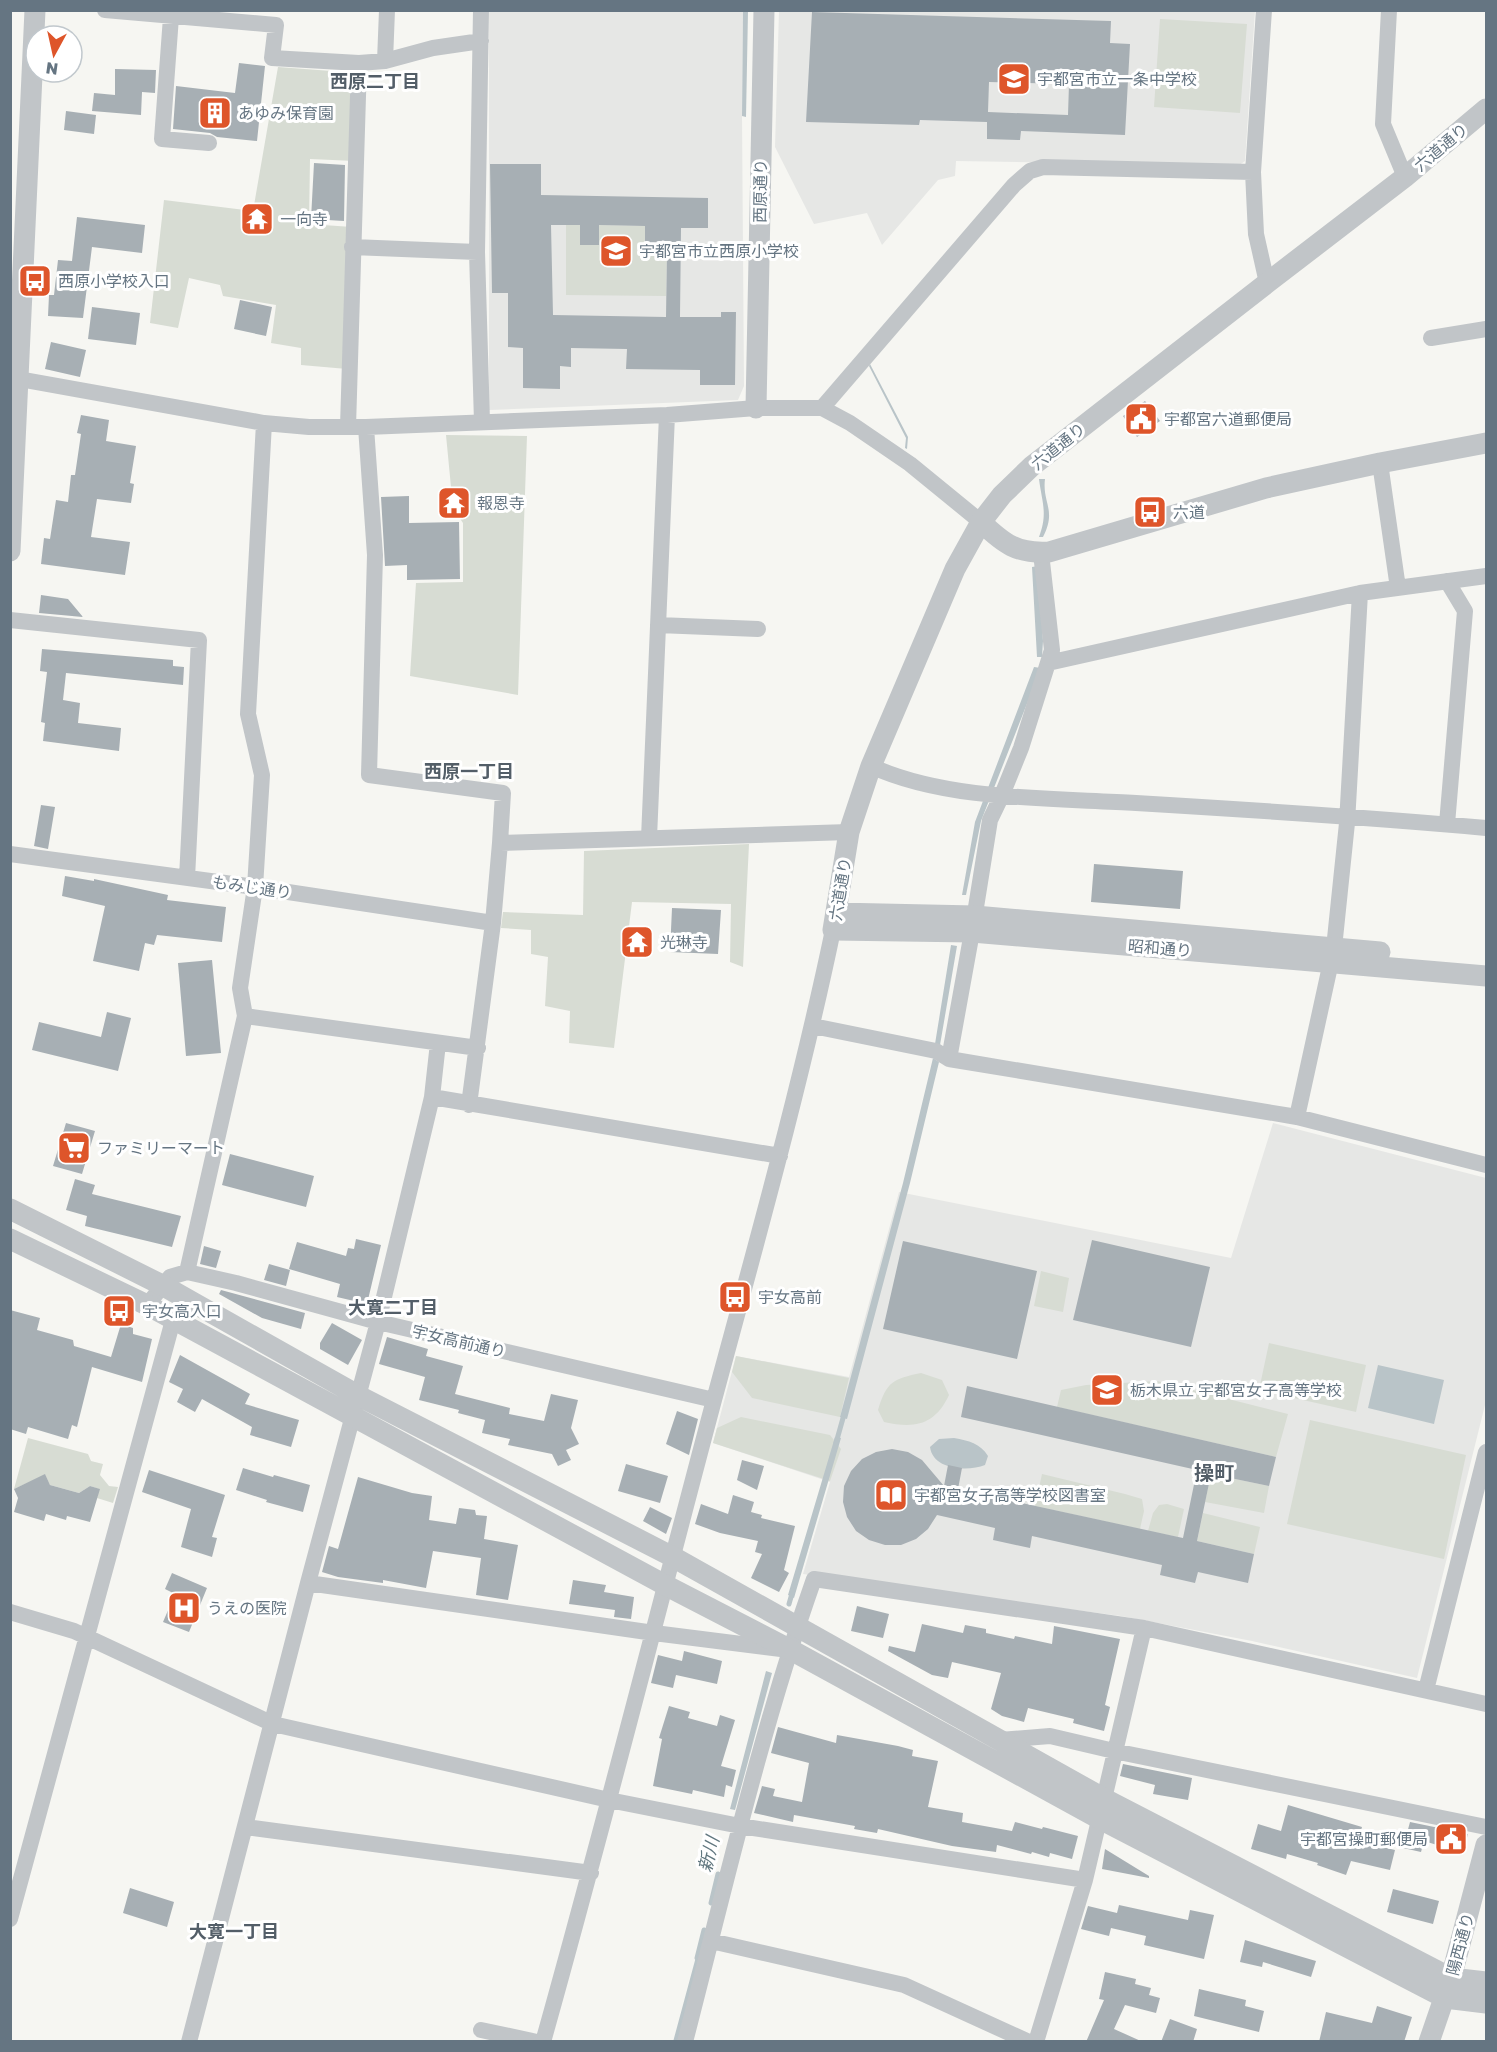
<svg xmlns="http://www.w3.org/2000/svg" width="1497" height="2052" font-family="'Golos Text','Noto Sans JP',sans-serif">
	<rect width="100%" height="100%" fill="#f6f6f2"/>
	<path fill="#e6e7e5" d="M489 11H743L742 116 744 386 738 400 489 410Z
		M779 11H1255L1245 161 1238 166 956 161 955 176 938 180 882 245 867 213 814 224 775 147Z
		M1273 1123 1486 1178V1401L1417 1678 1252 1641 1121 1616 803 1574 830 1482 713 1443 736 1356 849 1377 899 1192 1231 1258Z"/>
	<path fill="#d7dcd3" d="M1160 19 1247 24 1240 113 1154 107Z
		M278 67 358 73 355 161 310 159 309 224 352 227 347 369 301 365V348L271 343 276 305 223 296 220 285 189 278 178 328 150 323 164 200 253 211Z
		M566 225H580V245H599V225L645 226V250L667 251 666 296 566 295Z
		M446 435 527 436 518 695 410 676 416 583 463 582V523L453 508Z
		M749 844 743 967 730 962 731 904 632 902 614 1048 569 1043 570 1011 545 1006 548 957 531 954V930L501 928 503 912 583 915 584 851Z
		M1041 1271 1069 1278 1063 1312 1034 1306Z
		M1269 1343 1366 1365 1356 1412 1259 1390Z
		M736 1356 849 1378 840 1417 752 1398 732 1372Z
		M921 1373 942 1380 949 1395C935 1425 915 1429 884 1422L878 1410C887 1381 893 1379 921 1373Z
		M1157 1381 1288 1414 1276 1457 1057 1407 1061 1390 1086 1385Z
		M741 1417 830 1435 841 1449 830 1481 713 1443 717 1428Z
		M1310 1420 1466 1455 1444 1559 1287 1524Z
		M28 1438 88 1454 91 1461 103 1464 100 1475 109 1486 118 1487 113 1503 97 1498 99 1489 90 1486 79 1493 50 1485 45 1475 14 1489Z
		M1042 1474 1125 1494 1142 1499 1144 1511 1140 1529 1035 1506Z
		M1211 1474 1269 1486 1264 1513 1205 1502Z
		M1167 1504 1184 1509 1178 1537 1148 1531 1153 1513 1159 1505Z
		M1203 1513 1260 1527 1254 1554 1197 1541Z"/>
	<path fill="#b9c4c8" d="M743 11H748L746 117 742 116Z
		M870 364 908 437 907 449 905 448 906 438 869 366Z
		M1039 479H1045C1042 503 1057 510 1043 537H1039C1048 513 1042 503 1039 479Z
		M1038 566 1043 641 1042 657H1037L1032 567Z
		M1034 667 1041 668 981 821 966 895H962L975 822Z
		M951 945 957 946 940 1045 935 1044Z
		M933 1058 939 1062 910 1183 847 1419 840 1417 903 1183Z
		M1378 1365 1444 1380 1434 1424 1368 1408Z
		M835 1437 841 1438 794 1598 788 1595Z
		M954 1438C969 1441 980 1443 988 1456L985 1465C968 1472 933 1470 930 1447L939 1439Z
		M766 1671 772 1673 735 1810 730 1809Z
		M697 1953 702 1954 679 2041 673 2042Z"/>
	<g fill="none" stroke-linecap="round" stroke-linejoin="round">
		<path stroke="#b9c4c8" stroke-width="5" d="M836 1443 845 1411
			M789 1604 793 1590
			M711 1903 718 1874
			M697 1958 704 1930"/>
	</g>
	<path fill="#a7afb4" fill-rule="evenodd" d="M812 12 1111 21 1110 43 1130 44 1125 135 1021 131 1020 140 987 139V122L920 120 919 125 806 122ZM989 82 1069 84 1068 115 988 112Z
		M239 63 265 66 257 141 217 137 210 133 173 129 176 86 235 93Z
		M115 69 156 70 155 93 142 92 141 115 92 111 94 93 115 95Z
		M66 111 96 115 94 134 64 130Z
		M314 163 345 165 344 221 311 219Z
		M490 164H541V195L708 198V228H681L680 317H721V312H736L735 385H700V370L626 369 627 349 571 348V367L560 366V389L523 388V348L508 347V293H492ZM551 225H580V245H599V225L645 226V250L667 251 666 317 553 315Z
		M77 217 145 225 142 253 92 247 83 318 48 316 49 295H54L58 260 72 261Z
		M240 300 272 307 266 336 234 329Z
		M92 307 140 313 136 345 88 339Z
		M51 342 86 350 80 377 45 369Z
		M1145 401 1160 421 1137 437 1123 416Z
		M81 415 109 420 106 441 136 446 130 483 134 484 131 503 97 499 91 537 130 542 125 575 41 564 44 538 50 539 56 500 68 502 71 475H75L81 434 77 433Z
		M409 496V523L459 522 460 579 407 580V565L385 566 381 497Z
		M41 595 68 599 83 617 39 613Z
		M42 649 173 660V666L184 667 183 685 66 673 63 700 80 703 78 723 121 728 119 751 43 741 45 723 41 722 47 672 40 671Z
		M41 805 55 807 48 849 34 846Z
		M1094 864 1183 871 1180 909 1091 902Z
		M65 876 94 881V879L168 895 167 900 226 907 222 942 157 935 154 945 145 943 139 971 93 961 105 906 62 896Z
		M672 908 721 910 718 954 670 952Z
		M212 960 221 1053 186 1056 178 963Z
		M107 1012 131 1018 118 1071 32 1050 39 1022 101 1037Z
		M66 1123 95 1131 82 1174 53 1166Z
		M230 1154 314 1176 306 1207 222 1185Z
		M75 1179 95 1185 92 1194 181 1216 172 1247 85 1226 87 1216 66 1210Z
		M356 1239 381 1245 367 1304 337 1297 340 1284 289 1269 297 1242 346 1256 348 1248 354 1249Z
		M1092 1240 1210 1267 1191 1347 1073 1320Z
		M903 1241 1037 1271 1017 1359 883 1329Z
		M204 1246 221 1251 216 1268 200 1264Z
		M269 1264 290 1270 286 1286 264 1280Z
		M221 1290 305 1313 301 1329 262 1318 219 1294Z
		M10 1310 40 1318 37 1330 73 1340 74 1346 111 1357 121 1324 133 1328V1334L152 1339 142 1382 92 1367 77 1427 72 1425 68 1439 28 1427 26 1434 10 1429Z
		M332 1323 362 1340 348 1365 320 1349V1343Z
		M387 1337 428 1349 426 1356 463 1366 455 1394 510 1408 509 1414 544 1421 551 1394 578 1400 571 1428 579 1444 566 1450 571 1460 558 1466 552 1454 508 1445 510 1439 482 1433 485 1420 458 1413 459 1410 419 1400 425 1377 379 1364Z
		M180 1355 250 1394 245 1404 299 1420 291 1447 250 1435 252 1427 202 1399 195 1412 177 1402 183 1389 169 1382Z
		M967 1386 1276 1457 1269 1486 1211 1474 1197 1541 1254 1554 1248 1583 1198 1572 1195 1583 1160 1575 1162 1565 1032 1536 1030 1548 993 1540 995 1528 937 1515 928 1529 916 1539 901 1545H885L869 1540 856 1531 847 1517 843 1502 844 1486 851 1471 862 1459 876 1452 892 1449 908 1452 922 1460 944 1486 948 1465 962 1468 958 1489 1183 1538 1197 1470 961 1417Z
		M677 1411 698 1419 689 1455 666 1444Z
		M742 1460 764 1466 757 1490 737 1480Z
		M626 1464 668 1476 660 1503 618 1491Z
		M243 1468 273 1477 274 1475 310 1485 303 1512 266 1502 267 1500 236 1490Z
		M149 1470 225 1495 212 1537 217 1538 212 1557 181 1547 191 1509 142 1492Z
		M45 1474 50 1485 79 1493 90 1486 100 1489 90 1522 67 1516 66 1520 46 1514 44 1521 14 1512 18 1498 14 1489Z
		M358 1477 412 1493 432 1496 429 1520 456 1524 459 1508 475 1510 476 1515 487 1516 484 1539 518 1545 508 1600 476 1595 481 1558 433 1551 426 1588 383 1580V1583L338 1577 322 1572 329 1546 338 1549Z
		M733 1495 754 1502 751 1512 762 1515 761 1518 795 1526 784 1570 789 1573 779 1592 751 1578 762 1554 755 1552 758 1541 720 1533 695 1524 701 1504 728 1514Z
		M650 1507 672 1518 666 1534 643 1521Z
		M172 1573 207 1588 189 1632 163 1622 175 1594 165 1589Z
		M573 1580 606 1585 604 1592 634 1597 631 1619 614 1617 615 1610 569 1604Z
		M857 1606 889 1614 883 1638 851 1631Z
		M922 1624 963 1633 965 1625 986 1629V1633L1014 1639 1015 1636 1052 1644 1054 1626 1120 1639 1105 1705 1110 1707 1104 1731 1073 1723 1074 1719 1028 1708 1024 1722 1002 1716 991 1709 1001 1673 952 1662 948 1678 932 1675 888 1651 889 1646 915 1652Z
		M684 1651 722 1661 717 1684 676 1675 673 1688 651 1683 658 1655 682 1661Z
		M669 1706 690 1712 688 1718 717 1726 720 1715 735 1720 721 1766 736 1770 732 1787 726 1785 724 1797 693 1790 692 1794 653 1786 662 1739 659 1738Z
		M778 1727 836 1743 837 1735 898 1746 913 1750 912 1756 938 1761 928 1807 963 1813 962 1822 1012 1831 1015 1822 1042 1829 1043 1827 1078 1836 1072 1859 1050 1853 1049 1857 1032 1852 1031 1854 997 1845 996 1852 952 1846 878 1829 877 1833 854 1829 855 1826 794 1815 793 1822 754 1813 762 1786 775 1789 773 1796 802 1802 809 1763 771 1753Z
		M1123 1764 1192 1778 1188 1800 1153 1794 1155 1785 1120 1776Z
		M1288 1805 1362 1827 1358 1841 1395 1850 1390 1870 1351 1861 1346 1875 1317 1865 1318 1863 1287 1854 1286 1859 1251 1849 1258 1824 1281 1831Z
		M1410 1822 1468 1834 1463 1853 1424 1841 1421 1852 1403 1848Z
		M1105 1849 1149 1876V1878L1102 1869Z
		M130 1888 174 1902 167 1927 123 1913Z
		M1393 1889 1439 1901 1433 1924 1387 1912Z
		M1119 1905 1188 1920 1190 1910 1214 1915 1204 1959 1144 1945 1146 1936 1111 1928 1109 1936 1081 1929 1088 1906 1117 1913Z
		M1245 1940 1316 1961 1311 1977 1263 1962 1262 1967 1240 1962Z
		M1105 1972 1136 1979 1135 1984 1151 1988 1149 1995 1160 1998 1156 2013 1125 2005 1114 2029 1143 2042H1086L1104 2000 1099 1999Z
		M1199 1989 1246 2000 1245 2006 1264 2011 1259 2032 1194 2016Z
		M1377 2006 1412 2017 1404 2042H1319L1326 2012 1372 2023Z
		M1170 2019 1197 2029 1193 2042H1161Z"/>
	<g fill="none" stroke-linecap="round" stroke-linejoin="round">
		<path stroke="#c1c5c8" stroke-width="16" d="M105 10 276 25 272 58 359 63 348 427
			M481 10 477 252 482 422
			M1264 10 1253 172 1256 234 1267 283
			M1389 10 1383 124 1405 177
			M171 17 162 139 209 143
			M385 61 387 10
			M359 63 385 61 433 48 481 41
			M352 247 477 252
			M1431 338 1486 329
			M19 379 264 423 309 427H366L667 415 756 408H822L850 423 910 464 981 522
			M822 408 1014 185 1030 171 1043 167 1253 172
			M366 427 375 555 369 775 503 793 500 843
			M1380 463 1398 588
			M1041 553 1052 650 1021 748 1002 795 990 820 972 932 949 1059 1297 1117 1486 1165
			M10 620 199 640 187 878
			M658 625 758 629
			M1048 663 1360 593 1486 576
			M871 766C946 801 1054 798 1136 803 1253 810 1370 817 1486 828
			M1447 824 1465 611 1447 581
			M649 838 667 415
			M10 854 255 887 493 923
			M245 1016 478 1048
			M813 1026 936 1051 949 1059
			M432 1097 438 1043
			M469 1105 493 923 500 843 849 832
			M1297 1117 1334 948 1347 823 1360 593
			M187 1272 245 1016 240 988 255 887 262 775 248 714 264 423
			M147 1305 170 1277 187 1272 236 1283 378 1322 714 1400
			M308 1583 654 1633 781 1649
			M10 1612 74 1631 273 1724 609 1800 740 1826 1085 1880
			M1426 1690 1486 1452
			M1000 1740 1050 1736 1114 1751 1486 1827
			M246 1827 591 1873
			M10 1919 173 1320
			M711 1941 904 1985 1029 2042
			M481 2030 537 2042
			M189 2042 308 1583 378 1322 432 1097 780 1156
			M543 2042C603 1829 657 1614 714 1400 756 1244 800 1088 833 930
			M685 2042C725 1887 761 1729 814 1579L1144 1628 1486 1704
			M1036 2042 1085 1880 1144 1628"/>
		<path stroke="#c1c5c8" stroke-width="21" d="M1486 109 1405 177 1267 283 1032 466 1002 495 981 522 955 569 871 766 849 832 833 930 972 932 1486 976
			M756 408 764 10
			M981 522C1004 544 1017 554 1049 552L1266 488 1380 463 1486 443
			M10 551 35 10
			M836 913 975 916 1380 952
			M10 1209 162 1285 359 1396 673 1557 1103 1798 1451 1978 1486 1982
			M10 1239 147 1305 665 1585 791 1650 1098 1818 1445 1998 1486 2003
			M1429 2042 1451 1978 1486 1845"/>
	</g>
	<defs>
		<g id="school-square" transform="scale(1.725)"><rect x="-9" y="-9" width="18" height="18" rx="4" fill="#de552a" stroke="#fff"/><path d="M0-5L7-2L0 1L-7-2ZM-4 1L0 2.5L4 1V4Q0 6-4 4Z" fill="#fff"/></g>
		<g id="building-square" transform="scale(1.725)"><rect x="-9" y="-9" width="18" height="18" rx="4" fill="#de552a" stroke="#fff"/><path d="M-4-6H4V6H1V3H-1V6H-4ZM-2.5-4.3h1.7v1.8h-1.7ZM.8-4.3h1.7v1.8H.8ZM-2.5-1h1.7V.8h-1.7ZM.8-1h1.7V.8H.8Z" fill="#fff"/></g>
		<g id="temple-square" transform="scale(1.725)"><rect x="-9" y="-9" width="18" height="18" rx="4" fill="#de552a" stroke="#fff"/><path d="M0-6L5-2H3V0L6.5 2.5H4V6H1.5V3h-3V6H-4V2.5H-6.5L-3 0V-2H-5Z" fill="#fff"/></g>
		<g id="bus-square" transform="scale(1.725)"><rect x="-9" y="-9" width="18" height="18" rx="4" fill="#de552a" stroke="#fff"/><path d="M-5-6H5V4H4V6H2V4H-2V6H-4V4H-5ZM-3.5-4V0h7V-4ZM-3.5 1.2v1.5H-2V1.2ZM2 1.2v1.5H3.5V1.2Z" fill="#fff"/></g>
		<g id="civic-square" transform="scale(1.725)"><rect x="-9" y="-9" width="18" height="18" rx="4" fill="#de552a" stroke="#fff"/><path d="M-.6-6.5H3V-4.5H.6V-3L4-1V1h2V6H-6V1h2V-1L-.6-3ZM-1.2 2.5V6h2.4V2.5Z" fill="#fff"/></g>
		<g id="supermarket-square" transform="scale(1.725)"><rect x="-9" y="-9" width="18" height="18" rx="4" fill="#de552a" stroke="#fff"/><path d="M-6-5.5h2.5l.6 2H6L4.5 2H-2.5L-4.4-4H-6ZM-1.5 3.2a1.3 1.3 0 1 0 .1 0ZM3 3.2a1.3 1.3 0 1 0 .1 0Z" fill="#fff"/></g>
		<g id="library-square" transform="scale(1.725)"><rect x="-9" y="-9" width="18" height="18" rx="4" fill="#de552a" stroke="#fff"/><path d="M-6-4Q-3-5.5-.7-3.5V5Q-3 3-6 4ZM6-4Q3-5.5 .7-3.5V5Q3 3 6 4Z" fill="#fff"/></g>
		<g id="hospital-square" transform="scale(1.725)"><rect x="-9" y="-9" width="18" height="18" rx="4" fill="#de552a" stroke="#fff"/><path d="M-5-5h3v3.5h4V-5h3V5h-3V1.5h-4V5h-3Z" fill="#fff"/></g>
	</defs>
	<g fill-rule="evenodd">
		<use href="#school-square" x="1014" y="79"/>
		<use href="#building-square" x="215" y="113"/>
		<use href="#temple-square" x="257" y="219"/>
		<use href="#school-square" x="616" y="251"/>
		<use href="#bus-square" x="35" y="281"/>
		<use href="#civic-square" x="1141" y="419"/>
		<use href="#temple-square" x="454" y="503"/>
		<use href="#bus-square" x="1150" y="512"/>
		<use href="#temple-square" x="637" y="942"/>
		<use href="#supermarket-square" x="74" y="1148"/>
		<use href="#bus-square" x="735" y="1297"/>
		<use href="#bus-square" x="119" y="1311"/>
		<use href="#school-square" x="1107" y="1390"/>
		<use href="#library-square" x="891" y="1495"/>
		<use href="#hospital-square" x="184" y="1608"/>
		<use href="#civic-square" x="1451" y="1839"/>
	</g>
	<g text-anchor="middle" dominant-baseline="central" stroke-width="6" stroke-linejoin="round" paint-order="stroke">
		<g font-size="16" fill="#657582" stroke="#fff" text-anchor="start">
			<text x="1037" y="79">宇都宮市立一条中学校</text>
			<text x="238" y="113">あゆみ保育園</text>
			<text x="280" y="219">一向寺</text>
			<text x="639" y="251">宇都宮市立西原小学校</text>
			<text x="58" y="281">西原小学校入口</text>
			<text x="1164" y="419">宇都宮六道郵便局</text>
			<text x="477" y="503">報恩寺</text>
			<text x="1173" y="512">六道</text>
			<text x="660" y="942">光琳寺</text>
			<text x="97" y="1148">ファミリーマート</text>
			<text x="758" y="1297">宇女高前</text>
			<text x="142" y="1311">宇女高入口</text>
			<text x="1130" y="1390">栃木県立 宇都宮女子高等学校</text>
			<text x="914" y="1495">宇都宮女子高等学校図書室</text>
			<text x="207" y="1608">うえの医院</text>
			<text x="1428" y="1839" text-anchor="end">宇都宮操町郵便局</text>
		</g>
		<g font-size="16" fill="#657582" stroke="#fff">
			<text transform="translate(1441 147) rotate(-40)">六道通り</text>
			<text transform="translate(760 191) rotate(-89)">西原通り</text>
			<text transform="translate(1058 446) rotate(-39)">六道通り</text>
			<text transform="translate(252 887) rotate(8)">もみじ通り</text>
			<text transform="translate(840 889) rotate(-81)">六道通り</text>
			<text transform="translate(1160 948) rotate(5)">昭和通り</text>
			<text transform="translate(459 1341) rotate(13)">宇女高前通り</text>
			<text transform="translate(1460 1944) rotate(-75)">陽西通り</text>
		</g>
		<g font-size="18" font-weight="bold" fill="#535e68" stroke="#fff">
			<text x="375" y="81">西原二丁目</text>
			<text x="469" y="771">西原一丁目</text>
			<text x="393" y="1307">大寛二丁目</text>
			<text x="234" y="1931">大寛一丁目</text>
		</g>
		<g font-size="18" font-style="italic" fill="#61777f" stroke="#fff">
			<text transform="translate(708 1854) rotate(-76)">新川</text>
		</g>
		<g font-size="20" font-weight="bold" fill="#535e68" stroke="#fff">
			<text x="1214" y="1472">操町</text>
		</g>
	</g>
	<rect width="1497" height="2052" fill="none" stroke="#657582" stroke-width="24"/>
	<g transform="translate(54 54) rotate(188)"><circle r="28" fill="#ffffff" stroke="#c1c8cd" stroke-width="1.5"/>
	<path d="M0-4.5L10 22L0 15L-10 22Z" fill="#de552a"/>
	<text y="-9" font-size="16" font-weight="bold" text-anchor="middle" fill="#657582">N</text>
	</g>
</svg>
